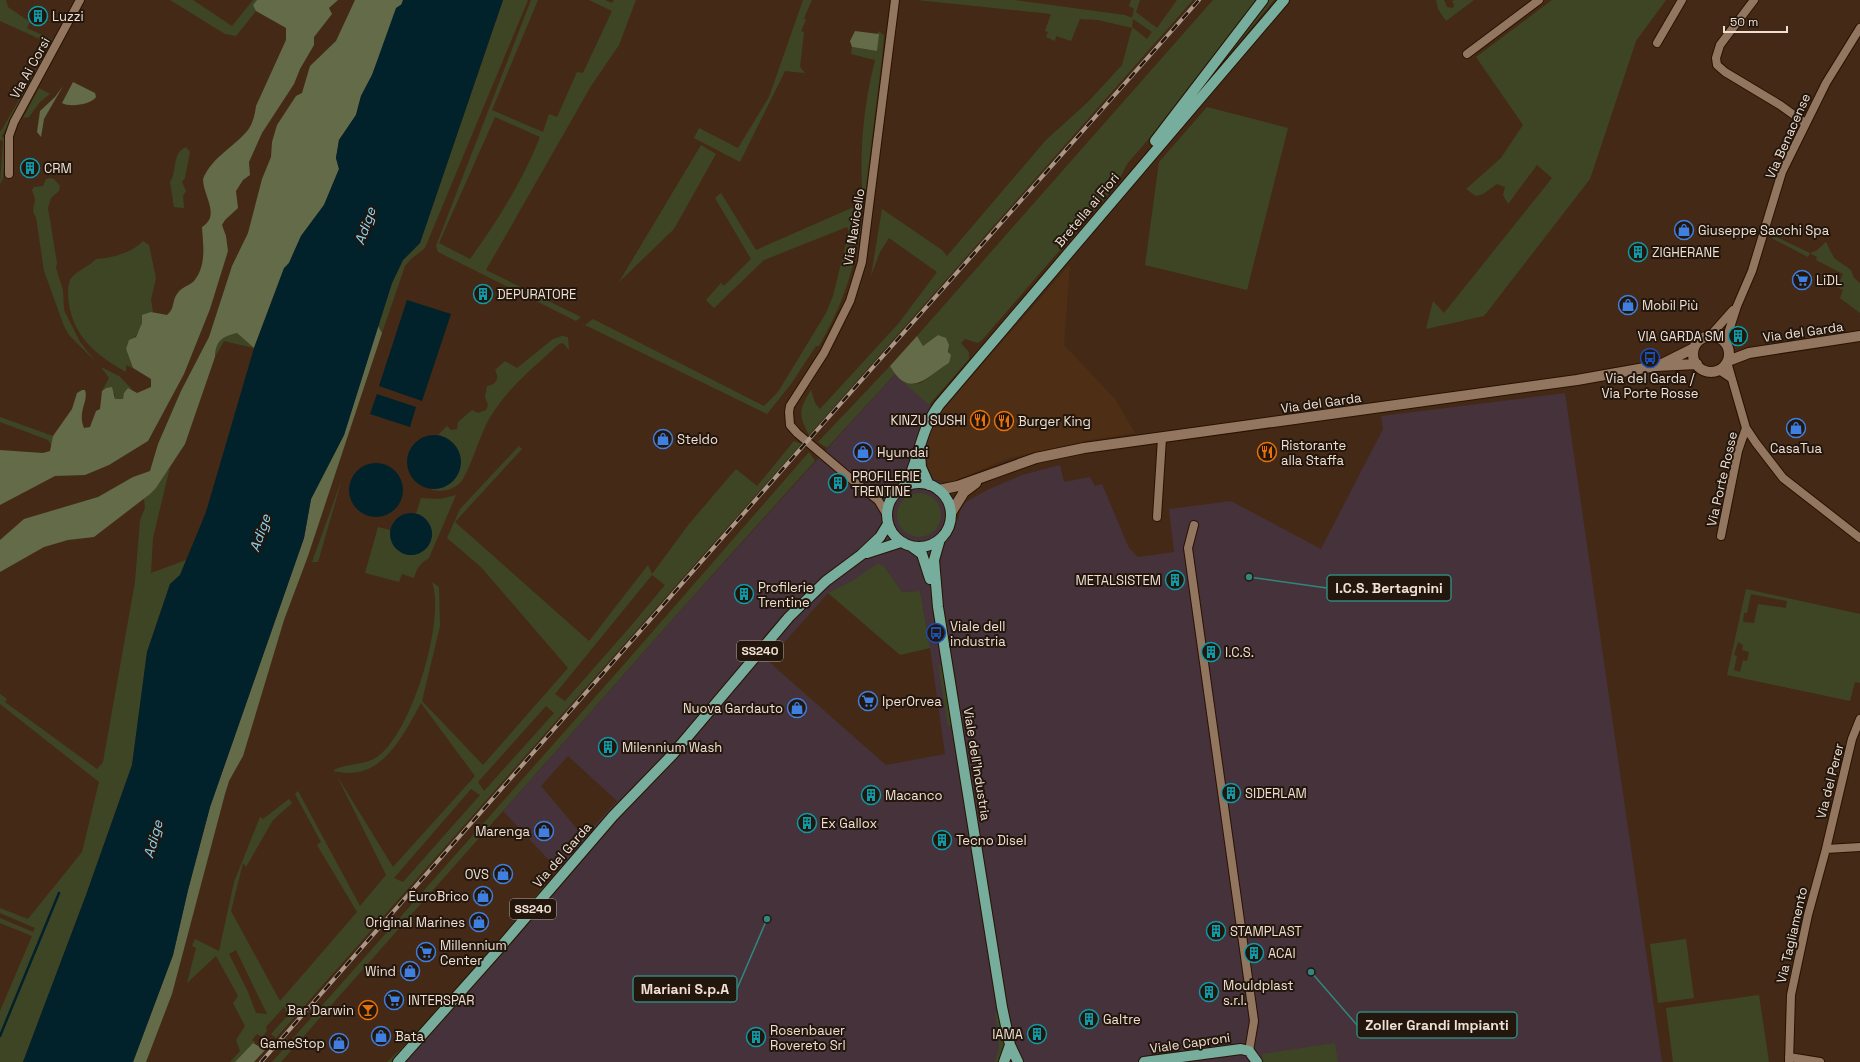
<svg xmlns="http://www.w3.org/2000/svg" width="1860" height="1062" font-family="'Space Grotesk',sans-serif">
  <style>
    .built { fill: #4e2f15 }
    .industrial { fill: #45323b; fill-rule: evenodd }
    .green { fill: #3e4525; fill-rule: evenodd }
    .forest { fill: #636b49 }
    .water { fill: #01212b }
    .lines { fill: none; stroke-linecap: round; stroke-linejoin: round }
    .stream { stroke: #01212b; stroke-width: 2.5 }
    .street-casing { stroke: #291200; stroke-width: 10 }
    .secondary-casing { stroke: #291200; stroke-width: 12 }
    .primary-casing { stroke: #291200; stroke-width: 12 }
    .street { stroke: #93765f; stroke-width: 8 }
    .secondary { stroke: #93765f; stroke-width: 10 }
    .primary { stroke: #76ad9d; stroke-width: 10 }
    .rail-casing { stroke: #ab9787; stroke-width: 4 }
    .rail { stroke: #22160d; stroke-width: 2.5; stroke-dasharray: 8; stroke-linecap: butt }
    .labels { text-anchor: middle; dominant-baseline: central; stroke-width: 4; stroke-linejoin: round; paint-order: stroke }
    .shield { fill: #22160d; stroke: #b2a398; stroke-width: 1 }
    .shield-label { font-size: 12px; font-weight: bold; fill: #f0e0d3 }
    .poi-label { font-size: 13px; fill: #f0e0d3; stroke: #22160d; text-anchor: start }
    .street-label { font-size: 13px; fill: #f0e0d3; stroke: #22160d }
    .water-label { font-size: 14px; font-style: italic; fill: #8ad3ee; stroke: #22160d }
    .leader { fill: none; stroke: #31867d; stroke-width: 1.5 }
    .callout-dot { fill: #31867d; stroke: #22160d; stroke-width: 1.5 }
    .callout { fill: #22160d; stroke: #31867d; stroke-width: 1.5 }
    .callout-label { font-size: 14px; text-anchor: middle; font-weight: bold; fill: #f0e0d3 }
  </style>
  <rect width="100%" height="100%" fill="#442a16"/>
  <path class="built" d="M1070,264L1064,345L1115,399L1135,433L1090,440L1009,458L952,482L935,480L926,464L929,436L940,413Z"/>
  <path class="industrial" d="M895,374L940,413L929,436L926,464L931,474L935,480L942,482L951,496L958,521L960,511L966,502L987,490L1022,475L1060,465L1064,482L1090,477L1095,486L1102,484L1129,548L1138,557L1174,552L1169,509L1231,501L1321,549L1383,429L1381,416L1565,393L1662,1062H393L560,872L503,811L678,613ZM884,566L902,592L920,591L930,648L945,754L886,765L768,661L828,593ZM568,756L617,801L584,837L541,786Z"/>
  <path class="green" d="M0,0H6L8,7L30,22L27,28L53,40L52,44L53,45L2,136L6,142L3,179L0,184L3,141L0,140V131H1L51,44L0,21Z
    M170,0H193L232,26L253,0H257L254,5L256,11L236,36L225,34Z
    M503,0H528L425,248L411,259L405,266L382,333L378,326L392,283L403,260L420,243Z
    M531,0H538L492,110L543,132L549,114L557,117L577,72L583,73L612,11L589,0H605L612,3L614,0H636L619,45L591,86L486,270L581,317L576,321L438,252L436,246ZM495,117L540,137C523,180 497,222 470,259L439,243Z
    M803,0H812L804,18L806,20L801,31L804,32L800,67L805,73L785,71L740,162L694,138L699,128L738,148L769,97Z
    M917,0H1014L1125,15L1132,18L1134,9L1129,6L1131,0H1140L1136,12L1157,28L1177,0H1193L809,435C798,415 799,409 811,390L815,403L820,409L898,324L937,272L889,238L880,252L871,276L882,209L942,250L947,256L1046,140L1088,102L1122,65L1132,28L1098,20L1080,19L1071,41L1056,36L1055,41L1046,37L1048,32L1045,31L1051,14ZM1133,19L1152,32L1147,39L1132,27Z
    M1213,0H1256L1158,128L1127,164L1117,184L982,340L978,343L965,339L961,343L969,352V359L929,405L903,382L914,384L921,383L949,363V345L938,335L923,346L917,336Z
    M1268,0H1274L1222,63Z
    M1436,0H1444L1447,7L1453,8L1454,5L1452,1L1454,0H1474L1446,21L1438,9Z
    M1552,0H1666L1636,41L1590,179L1484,316L1426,329L1433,301L1444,313L1552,178L1537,165L1508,204L1503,195L1505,187L1497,184L1483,194L1476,196L1466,189L1501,158L1523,125L1476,57Z
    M878,31L884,35L882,58L864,203L862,211L858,213L862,219L861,228C852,275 843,304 819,346H816L791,384L767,414L585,325L593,319L764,406L778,392L826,313L833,296L849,231L847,227L764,260L714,308L706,300L721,283L724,286L751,259L715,198L721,193L756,250L863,203C859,154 863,108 875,60L851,54L852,47L877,51Z
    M39,88L50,94L40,102L29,117L23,118Z
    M1207,107L1288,128L1247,290L1145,265L1159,162Z
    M701,145L716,154L674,229L619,282Z
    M186,147L190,152L185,178L182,182L186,191L183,196L184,208L174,207L170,182C178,170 171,154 186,147Z
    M50,178L54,179L60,186L59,191L51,198L48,208L57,263L56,268L63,290L64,310L80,342L95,361L69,335L64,326L44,271L36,217C31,210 34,208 35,200C35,197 33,194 32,190L34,187L43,186L46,179Z
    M1772,235L1810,253L1816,251L1826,242L1834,258L1851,270L1854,278L1860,283V313L1840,298L1843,290L1837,287L1843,274L1816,260L1817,257L1810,253L1808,257L1773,239Z
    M143,241L149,245L156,278L151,300L153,312H151C142,324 136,337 126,349L133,368L126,365V372C98,356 74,338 69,304C68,297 67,287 70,280C75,271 89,267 96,259C112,258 132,253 143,241Z
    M237,333L254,348L224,341L215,357C216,340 222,337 237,333Z
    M562,336L568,337L569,350L563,343L559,344C532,369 508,387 489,419C481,432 468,476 460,483C449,493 436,492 423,487L432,490L441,435H438L447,426L451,430L457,429L458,422L472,410L478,413L486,410L488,405L485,397L487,386C496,385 500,378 495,370L505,361L517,368L553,339Z
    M890,366L895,374L827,448L818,442Z
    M101,367L119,376L133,390L128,388L123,399H115V394L106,388L102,391L109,378Z
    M0,417L53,436L52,446L48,440L0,422Z
    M794,441L801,444L276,1038L271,1034L288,1015L284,1007L266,1027L267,1031L262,1037L257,1034L252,1040L256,1043H253L235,1062H230L240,1051L236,1040L245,1026L233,1003L238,996L216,956L187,983L196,948L192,946L195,939L219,951L234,882L260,817L263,819L289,799L292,803L273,820L246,867L243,863L231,911L280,1001L357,912L317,845L321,842L295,794L298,791L360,906L386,875L334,770C347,763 364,766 377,757C411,735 446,620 432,582L439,587L440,626L422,701L483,765L568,668L481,567L447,538L460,509L519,446L522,449L455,522L589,641L648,565L652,574L689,524L736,469L757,486ZM652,575L665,585L630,627L565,701L555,694ZM421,703L475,776L393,867L334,771C381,783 402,737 421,703ZM546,706L554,713L484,791L478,782ZM471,789L480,795L403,882L394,878ZM236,950L267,1014L256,1013L248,992L229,954Z
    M809,452L815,461L678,613L281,1062H272L620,669Z
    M170,467L153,538L151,573L186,560L180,575L170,584L147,652L132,765L86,895L23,1062H0V1011L32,936L0,923V918L33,932L35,928L0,913V908L28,919L82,852L99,782L0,704V694L7,699L5,702L97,769L103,762L135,582L140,520L145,508L144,498L156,488Z
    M342,479L318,562H312Z
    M897 515a22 22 0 1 1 44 0a22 22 0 1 1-44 0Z
    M456,495L429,558C420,563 417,568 414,578L402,574L399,582L365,573L378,527L390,530V534L432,538V530L419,514H416L421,498L440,499Z
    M878,563L884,566L902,592L920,591L930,648L900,655L828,593L852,581Z
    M1746,589L1860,614V683L1855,682L1850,701L1727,675ZM1751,594L1787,601L1786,608L1758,604L1754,623L1743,622L1744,613H1747ZM1738,642L1743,645L1742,650L1749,652L1747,661L1743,660L1740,672L1734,670L1737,656L1734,655Z
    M938,664L942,667L951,725L948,727Z
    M545,885L547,888L393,1062H387C445,1008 494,945 545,885Z
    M1686,939L1694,998L1658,1003L1650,944Z
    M1759,995L1769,1062H1673L1666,1008Z
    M995,1013H999C1001,1027 1009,1050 999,1062H995L999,1047Z
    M1335,1043L1338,1062H1263L1262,1054Z"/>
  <path class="forest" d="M257,0H338L329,8L332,14L314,37V45L300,69L294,84L262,133L249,162L250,175L243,180L236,191L238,208L225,220L222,225L226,236L228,251L210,309L184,374L148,441L109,465L85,475L55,476L0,505V450L43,453L50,451L53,436L72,409L77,393L82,390H85C89,401 77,411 84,428L90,427L96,411L100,409L102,391L106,388L112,387L115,399H123L124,393L128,388L137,393L151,387V379L133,368L126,349L129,340L136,337L142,323V315L151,312L167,315C175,309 172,300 177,294C181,287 189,286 194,281C207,265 203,245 202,227C221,215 203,196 203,179C212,157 234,147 248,130C253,123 255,114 256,106L286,40V28L256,11L253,5Z
    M355,0H403L372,75L361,96L356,115L339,140L336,158L339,169L324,205L301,236L289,263L284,269L254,348L237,333C222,337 216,340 215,357L185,444L156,488L150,494L94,537L68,540L44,547L0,572V540L24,519L98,497L133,477L150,471L158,444L181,391L209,337L232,266L248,233L262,179L271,157L272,142L277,125L296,96L302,93L310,66L336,41Z
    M855,31L879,34L877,51L852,47L850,41Z
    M73,82L95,93L96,97C92,104 70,108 62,103Z
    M63,86L44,119L41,137L37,132L40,111L55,97Z
    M378,326L382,333L308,556L284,620L243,756L229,781L225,794L172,994L146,1062H133L173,955L188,890L210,807L304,538L311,499L344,435Z
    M938,335L946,338L949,345L948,352L951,355L949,363C927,377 909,400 890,366L917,336L923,346Z
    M253,1043L265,1050L254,1062H235Z"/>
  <path class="water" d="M403,0H503L420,243L403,260L392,283L344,435L311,499L304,538L210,807L188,890L173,955L133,1062H23L86,895L132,765L147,652L170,584L180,575L206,512L254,348L284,268L289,263L301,236L324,205L339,169L336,158L339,140L356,115L361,96L372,75L396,8L402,4Z
    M407,300L451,314L422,401L379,386Z
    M377,394L416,407L410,427L370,414Z
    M407 462a27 27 0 1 1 54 0a27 27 0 1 1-54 0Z
    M349 490a27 27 0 1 1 54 0a27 27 0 1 1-54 0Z
    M390 534a21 21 0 1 1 42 0a21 21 0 1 1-42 0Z"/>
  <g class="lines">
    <path class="stream" d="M0,1036L59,893"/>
    <defs>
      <path id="street" d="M1754,0L1720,45L1716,58L1717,65L1725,72L1780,105L1805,123
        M1657,43L1682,0
        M1467,54L1539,0
        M9,174V136L14,122L80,0
        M1710,336L1733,310
        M1725,343L1737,306L1752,271L1782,172L1826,83L1860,28
        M1727,362L1746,428L1756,443L1783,478L1860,538
        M1719,370L1731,378
        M869,490L883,493L899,491
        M887,515L878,500L856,483L797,433L790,425L789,412L790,406L824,353L850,301L862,262L895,0
        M1157,517L1162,438
        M1194,525L1188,548L1254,1021L1249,1051
        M1721,536L1738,451L1746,428
        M1826,849L1852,739L1860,719
        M1789,1057L1820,1062
        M1789,1062L1791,995L1808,915L1826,849L1860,847"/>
      <path id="secondary" d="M1693 354a18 18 0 1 1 36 0a18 18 0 1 1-36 0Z
        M1728,361L1749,353L1860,336
        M1662,364L1694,348
        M939,490L958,486L1036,458L1084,448L1577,380L1656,366L1697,364
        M951,513L964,492L976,483"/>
      <path id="primary" d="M1155,141L1263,0
        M920,453L921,467L929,485
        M887 515a32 32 0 1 1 64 0a32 32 0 1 1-64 0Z
        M905,486C920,459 919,432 939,405L1284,0
        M940,539L934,560L938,607L1002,1007L1010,1045L1018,1062
        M911,546L922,554L930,579
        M867,553L901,542
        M398,1062L497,951L613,816L673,754L789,617L826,581L861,555L880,537L888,524
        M1004,1062L1010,1045
        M1144,1062L1241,1049L1249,1051L1257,1062"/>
    </defs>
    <use href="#street" class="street-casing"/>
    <use href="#secondary" class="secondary-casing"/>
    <use href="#primary" class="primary-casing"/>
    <use href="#street" class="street"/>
    <use href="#secondary" class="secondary"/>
    <use href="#primary" class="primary"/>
    <defs>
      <path id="rail" d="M261,1062L803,446L1199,0"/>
    </defs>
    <use href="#rail" class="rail-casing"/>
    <use href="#rail" class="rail"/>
  </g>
  <defs>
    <symbol id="building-ring" viewBox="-11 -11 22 22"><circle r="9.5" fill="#22160d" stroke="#0f9aa8" stroke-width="1.5"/><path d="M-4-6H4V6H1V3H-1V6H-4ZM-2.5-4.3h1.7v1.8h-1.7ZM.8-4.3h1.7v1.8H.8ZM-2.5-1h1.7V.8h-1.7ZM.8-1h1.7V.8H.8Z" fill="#0f9aa8"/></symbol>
    <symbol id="shop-ring" viewBox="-11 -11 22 22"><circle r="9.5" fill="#22160d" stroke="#3f7fe0" stroke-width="1.5"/><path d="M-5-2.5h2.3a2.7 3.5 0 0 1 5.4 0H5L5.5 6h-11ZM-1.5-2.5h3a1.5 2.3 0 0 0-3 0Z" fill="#3f7fe0"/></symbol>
    <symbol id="supermarket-ring" viewBox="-11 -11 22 22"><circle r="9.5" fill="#22160d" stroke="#3f7fe0" stroke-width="1.5"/><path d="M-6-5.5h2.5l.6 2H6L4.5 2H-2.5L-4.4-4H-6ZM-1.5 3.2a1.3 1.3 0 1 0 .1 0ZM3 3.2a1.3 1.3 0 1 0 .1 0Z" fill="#3f7fe0"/></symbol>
    <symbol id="bus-ring" viewBox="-11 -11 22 22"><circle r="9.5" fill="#22160d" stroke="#1a4fb4" stroke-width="1.5"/><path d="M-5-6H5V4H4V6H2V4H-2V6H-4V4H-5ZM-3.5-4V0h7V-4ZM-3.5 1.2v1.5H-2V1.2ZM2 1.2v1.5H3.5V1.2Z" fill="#1a4fb4"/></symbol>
    <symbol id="restaurant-ring" viewBox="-11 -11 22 22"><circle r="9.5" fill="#22160d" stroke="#e8710a" stroke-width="1.5"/><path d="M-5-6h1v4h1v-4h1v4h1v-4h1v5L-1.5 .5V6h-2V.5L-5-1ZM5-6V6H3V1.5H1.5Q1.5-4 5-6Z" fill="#e8710a"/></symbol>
    <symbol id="bar-ring" viewBox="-11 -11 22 22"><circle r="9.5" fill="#22160d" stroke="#e8710a" stroke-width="1.5"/><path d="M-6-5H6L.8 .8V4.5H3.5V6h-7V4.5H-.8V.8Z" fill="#e8710a"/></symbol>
  </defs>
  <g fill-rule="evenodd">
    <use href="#building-ring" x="27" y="5" width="22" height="22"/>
    <use href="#building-ring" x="19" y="157" width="22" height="22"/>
    <use href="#shop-ring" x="1673" y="219" width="22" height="22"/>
    <use href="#building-ring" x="1627" y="241" width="22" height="22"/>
    <use href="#supermarket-ring" x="1791" y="269" width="22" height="22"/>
    <use href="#building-ring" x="472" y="283" width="22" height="22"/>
    <use href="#shop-ring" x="1617" y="294" width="22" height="22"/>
    <use href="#building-ring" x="1727" y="325" width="22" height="22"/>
    <use href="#bus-ring" x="1639" y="347" width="22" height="22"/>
    <use href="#restaurant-ring" x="969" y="409" width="22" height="22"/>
    <use href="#restaurant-ring" x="993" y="410" width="22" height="22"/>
    <use href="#shop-ring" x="1785" y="417" width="22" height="22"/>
    <use href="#shop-ring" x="652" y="428" width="22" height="22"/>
    <use href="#shop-ring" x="852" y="441" width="22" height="22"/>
    <use href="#restaurant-ring" x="1256" y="441" width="22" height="22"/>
    <use href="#building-ring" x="827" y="472" width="22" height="22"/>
    <use href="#building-ring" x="1164" y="569" width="22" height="22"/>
    <use href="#building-ring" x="733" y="583" width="22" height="22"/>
    <use href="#bus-ring" x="925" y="622" width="22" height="22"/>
    <use href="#building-ring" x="1200" y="641" width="22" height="22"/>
    <use href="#supermarket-ring" x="857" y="690" width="22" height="22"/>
    <use href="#shop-ring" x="786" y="697" width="22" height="22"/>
    <use href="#building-ring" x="597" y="736" width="22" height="22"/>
    <use href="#building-ring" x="1220" y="782" width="22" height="22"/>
    <use href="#building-ring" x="860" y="784" width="22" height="22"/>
    <use href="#building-ring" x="796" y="812" width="22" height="22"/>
    <use href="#shop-ring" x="533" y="820" width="22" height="22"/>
    <use href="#building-ring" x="931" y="829" width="22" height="22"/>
    <use href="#shop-ring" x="492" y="863" width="22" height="22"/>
    <use href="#shop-ring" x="472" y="885" width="22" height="22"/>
    <use href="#shop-ring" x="468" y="911" width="22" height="22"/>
    <use href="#building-ring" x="1205" y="920" width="22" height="22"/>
    <use href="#supermarket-ring" x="415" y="941" width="22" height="22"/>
    <use href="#building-ring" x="1243" y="942" width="22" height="22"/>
    <use href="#shop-ring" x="399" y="960" width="22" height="22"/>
    <use href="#building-ring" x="1198" y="981" width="22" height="22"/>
    <use href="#supermarket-ring" x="383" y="989" width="22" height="22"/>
    <use href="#bar-ring" x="357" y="999" width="22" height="22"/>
    <use href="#building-ring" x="1078" y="1008" width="22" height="22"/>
    <use href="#building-ring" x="1026" y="1023" width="22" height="22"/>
    <use href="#shop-ring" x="370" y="1025" width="22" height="22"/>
    <use href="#building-ring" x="745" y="1026" width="22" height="22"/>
    <use href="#shop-ring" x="328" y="1032" width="22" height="22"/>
  </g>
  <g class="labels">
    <g class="shield">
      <rect x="737" y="641" width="46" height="20" rx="3"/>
      <rect x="510" y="899" width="46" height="20" rx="3"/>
    </g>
    <g class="shield-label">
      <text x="760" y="651">SS240</text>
      <text x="533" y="909">SS240</text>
    </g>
    <g class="poi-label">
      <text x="52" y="16">Luzzi</text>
      <text x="44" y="168">CRM</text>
      <text x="1698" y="230">Giuseppe Sacchi Spa</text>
      <text x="1652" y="252">ZIGHERANE</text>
      <text x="1816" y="280">LiDL</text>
      <text x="497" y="294">DEPURATORE</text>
      <text x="1642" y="305">Mobil Più</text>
      <text x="1724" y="336" text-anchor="end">VIA GARDA SM</text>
      <text x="1650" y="378" text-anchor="middle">Via del Garda /<tspan x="1650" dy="15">Via Porte Rosse</tspan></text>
      <text x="966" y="420" text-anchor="end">KINZU SUSHI</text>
      <text x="1018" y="421">Burger King</text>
      <text x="677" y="439">Steldo</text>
      <text x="1281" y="445">Ristorante<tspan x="1281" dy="15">alla Staffa</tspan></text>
      <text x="1796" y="448" text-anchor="middle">CasaTua</text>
      <text x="877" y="452">Hyundai</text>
      <text x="852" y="476">PROFILERIE<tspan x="852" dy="15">TRENTINE</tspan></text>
      <text x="1161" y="580" text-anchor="end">METALSISTEM</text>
      <text x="758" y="587">Profilerie<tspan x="758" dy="15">Trentine</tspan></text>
      <text x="950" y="626">Viale dell<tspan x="950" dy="15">industria</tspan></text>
      <text x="1225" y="652">I.C.S.</text>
      <text x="882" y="701">IperOrvea</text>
      <text x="783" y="708" text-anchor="end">Nuova Gardauto</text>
      <text x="622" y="747">Milennium Wash</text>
      <text x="1245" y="793">SIDERLAM</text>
      <text x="885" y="795">Macanco</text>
      <text x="821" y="823">Ex Gallox</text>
      <text x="530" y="831" text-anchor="end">Marenga</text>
      <text x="956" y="840">Tecno Disel</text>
      <text x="489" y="874" text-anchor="end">OVS</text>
      <text x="469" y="896" text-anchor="end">EuroBrico</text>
      <text x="465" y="922" text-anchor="end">Original Marines</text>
      <text x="1230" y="931">STAMPLAST</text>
      <text x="440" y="945">Millennium<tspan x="440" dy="15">Center</tspan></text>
      <text x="1268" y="953">ACAI</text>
      <text x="396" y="971" text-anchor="end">Wind</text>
      <text x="1223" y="985">Mouldplast<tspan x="1223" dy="15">s.r.l.</tspan></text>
      <text x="408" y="1000">INTERSPAR</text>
      <text x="354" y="1010" text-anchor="end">Bar Darwin</text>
      <text x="1103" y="1019">Galtre</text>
      <text x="770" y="1030">Rosenbauer<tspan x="770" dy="15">Rovereto Srl</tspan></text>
      <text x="1023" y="1034" text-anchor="end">IAMA</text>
      <text x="395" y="1036">Bata</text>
      <text x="325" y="1043" text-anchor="end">GameStop</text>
    </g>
    <g class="street-label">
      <text transform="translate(30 68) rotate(-61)">Via Ai Corsi</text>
      <text transform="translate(1788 136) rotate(-66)">Via Benacense</text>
      <text transform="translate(1087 210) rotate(-50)">Bretella ai Fiori</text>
      <text transform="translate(854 227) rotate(-81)">Via Navicello</text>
      <text transform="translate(1803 332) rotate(-8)">Via del Garda</text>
      <text transform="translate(1321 403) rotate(-8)">Via del Garda</text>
      <text transform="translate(1722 479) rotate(-77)">Via Porte Rosse</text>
      <text transform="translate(977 764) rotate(81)">Viale dell'Industria</text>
      <text transform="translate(1830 781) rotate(-76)">Via del Perer</text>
      <text transform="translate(562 855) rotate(-49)">Via del Garda</text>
      <text transform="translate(1792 935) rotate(-77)">Via Tagliamento</text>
      <text transform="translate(1190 1043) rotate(-8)">Viale Caproni</text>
    </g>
    <g class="water-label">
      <text transform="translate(365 226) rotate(-71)">Adige</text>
      <text transform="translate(260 533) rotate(-71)">Adige</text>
      <text transform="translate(153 839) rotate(-75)">Adige</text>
    </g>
  </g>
  <path class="leader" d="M1249 577L1327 588M767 919L737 989M1311 972L1357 1025"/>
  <g class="callout-dot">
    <circle cx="1249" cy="577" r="4"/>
    <circle cx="767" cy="919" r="4"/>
    <circle cx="1311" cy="972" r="4"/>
  </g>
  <g class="callout">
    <rect x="1327" y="575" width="124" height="26" rx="4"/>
    <rect x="633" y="976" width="104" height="26" rx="4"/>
    <rect x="1357" y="1012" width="160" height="26" rx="4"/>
  </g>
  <g class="callout-label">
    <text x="1389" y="593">I.C.S. Bertagnini</text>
    <text x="685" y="994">Mariani S.p.A</text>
    <text x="1437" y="1030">Zoller Grandi Impianti</text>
  </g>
  <path d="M1724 26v6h63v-6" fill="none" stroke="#f0e0d3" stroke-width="2"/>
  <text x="1730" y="26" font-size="12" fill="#f0e0d3" stroke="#22160d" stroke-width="3" paint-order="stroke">50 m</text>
</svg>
